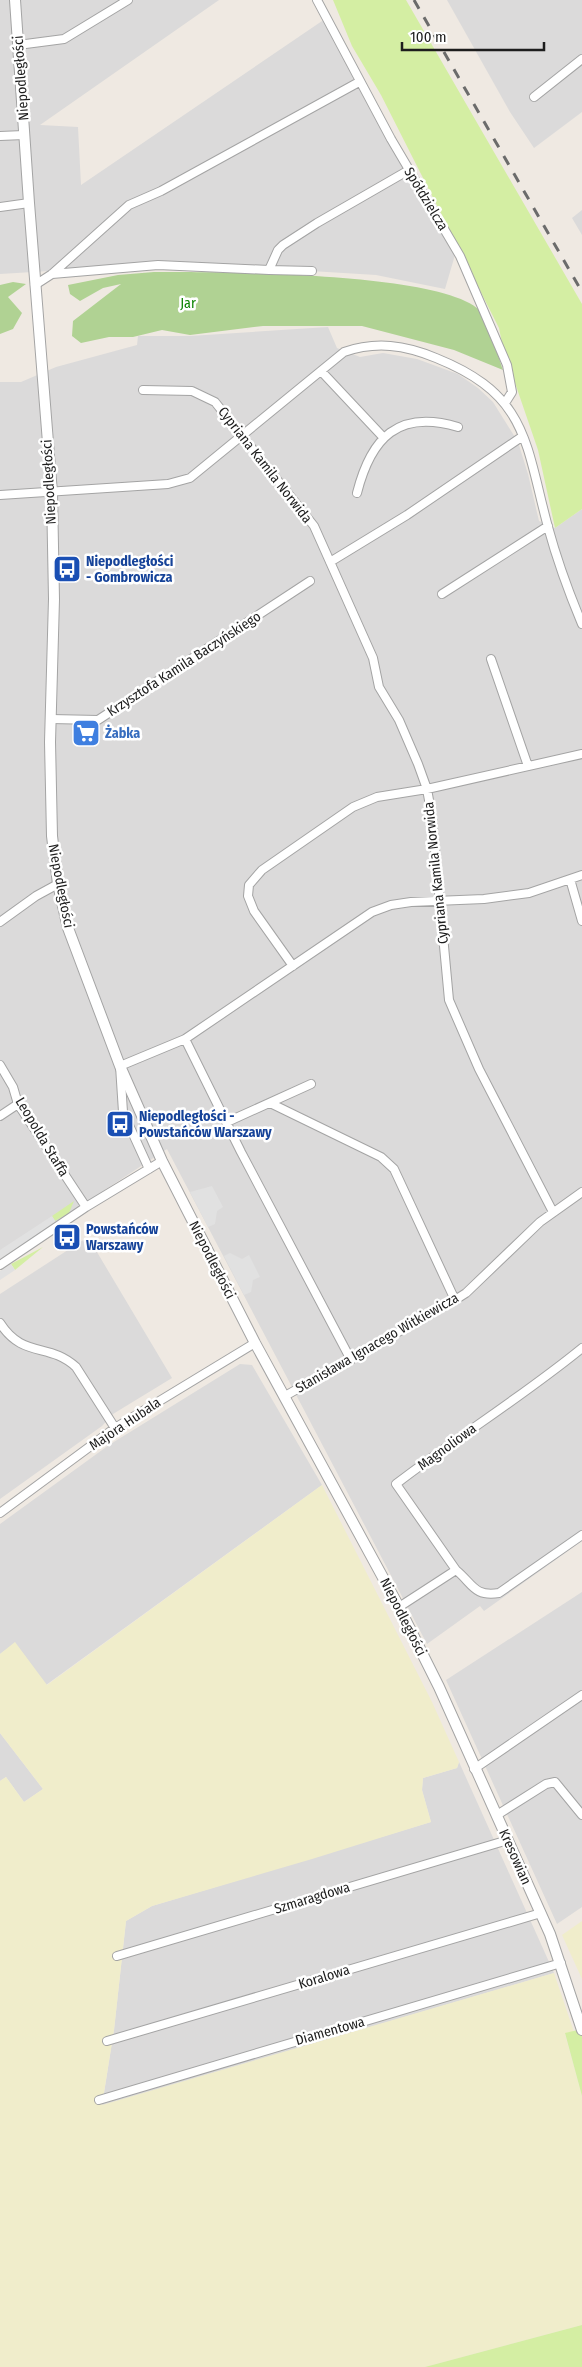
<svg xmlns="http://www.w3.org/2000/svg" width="582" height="2367" font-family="'Fira Sans Condensed',sans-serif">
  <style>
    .residential { fill: #dbdada }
    .farmland { fill: #f0edcb }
    .grass { fill: #d4eea3 }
    .forest { fill: #b0d293 }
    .parking { fill: #e1e1e1 }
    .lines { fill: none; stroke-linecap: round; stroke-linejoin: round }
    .minor-casing { stroke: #a4a4a4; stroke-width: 10 }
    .tertiary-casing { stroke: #a4a4a4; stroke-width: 12 }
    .minor { stroke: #fff; stroke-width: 8 }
    .tertiary { stroke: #fff; stroke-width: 10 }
    .rail { stroke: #6b6b6b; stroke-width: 3; stroke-dasharray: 10 10; stroke-linecap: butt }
    .labels { text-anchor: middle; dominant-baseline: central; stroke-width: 5; stroke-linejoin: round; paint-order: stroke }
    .street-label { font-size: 14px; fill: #1d1d1d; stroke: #fff }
    .park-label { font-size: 14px; fill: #0c8402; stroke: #fff }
    .transit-label { font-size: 14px; font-weight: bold; fill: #164399; stroke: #fff; text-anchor: start }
    .shop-label { font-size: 14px; font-weight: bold; fill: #366cbe; stroke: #fff; text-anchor: start }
  </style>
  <rect width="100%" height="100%" fill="#efe9e2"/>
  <path class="residential" d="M0,0H219L40,125L78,127L81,185L325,19L385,134L455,255L445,289L376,275L180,263L0,274Z
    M447,0H582V112L534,148L510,112Z
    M582,210V235L572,218Z
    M328,327L337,348L360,357L383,353L417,359L458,374L478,388L493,402L518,442L528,474L539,521L555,528L582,509V1541L484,1611L480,1606L427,1644L167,1149L0,1259V382H21L56,367L137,345L138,336H190Z
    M88,1237L172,1378L113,1414L102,1426L0,1499V1294Z
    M240,1364L252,1365L322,1485L46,1685L15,1643L0,1654V1524L109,1445Z
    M582,1592V1907L557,1924L446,1680Z
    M0,1733L43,1789L24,1802L6,1777L0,1781Z
    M459,1762L554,1973L102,2106L114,2030L126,1921L152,1906L431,1822L422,1790L423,1778L457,1768Z"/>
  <path class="farmland" d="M322,1485L432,1702L459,1762L457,1768L423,1778L422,1790L431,1822L312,1859L152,1906L126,1921L114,2030L102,2105L554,1973L574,2032L565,2034L582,2096V2325L425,2367H0V1781L6,1777L24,1802L43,1789L0,1733V1654L15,1642L47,1685Z
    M582,1921V1979L562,1935Z"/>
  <path class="grass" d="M333,0H406L582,304V509L555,528L538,450L503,348L499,328L381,95L352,46Z
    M74,1201L69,1213L55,1221L52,1216Z
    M43,1247L15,1270L11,1264Z
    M582,2029V2096L565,2033Z
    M582,2325V2367H425Z"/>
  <path class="forest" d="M154,272C210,272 451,271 482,313C490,323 498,356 503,370L454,350L362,326H263L190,335L162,330L133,337H109L81,343L72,336L73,321L121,284L103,288L80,301L70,294L68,285L118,275Z
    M13,282L26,284L8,297L22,313L13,329L0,334V285Z"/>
  <path class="parking" d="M212,1186L223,1207L217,1211L215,1224L208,1227L190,1192Z
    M52,1216L56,1222L0,1259V1250Z
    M230,1253L242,1259L249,1255L260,1277L253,1280L251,1292L244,1295L224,1256Z
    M11,1264L15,1270L0,1280V1271Z"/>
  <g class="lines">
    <defs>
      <path id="minor" d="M317,0L391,139L460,256L507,365L512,392L505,403
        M18,45L64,39L128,0
        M534,97L582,59
        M0,136L24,135
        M0,207L29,203
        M269,270L312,271
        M52,274L158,265L269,270L278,250L283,245L317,223L409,170
        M35,285L52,274L129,205L161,191L359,82
        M321,371L383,437
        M143,390L192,391L215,402L314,526L373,658L379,687L399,720L418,764L427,789L432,817L449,1000L479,1069L553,1212
        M357,493C371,438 398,409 458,427
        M0,495L168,484L190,478L344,352C376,341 405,345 436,358C528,395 525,442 548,527C557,560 569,593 582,624
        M330,562L407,515L523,436
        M442,594L548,526
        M491,659L528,766
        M51,719L98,720L310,581
        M570,879L582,921
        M0,922L36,896L58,884
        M293,966L254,911L248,896L249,885L262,870L353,807L377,797L427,789L582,754
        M185,1039L241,1152L351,1360
        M0,1065L13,1087L18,1104L86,1207
        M270,1103L381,1157L394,1169L455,1300
        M0,1116L18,1104
        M227,1122L311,1084
        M149,1169L123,1112L120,1066L185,1039L372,912L391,905L411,902L484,899L529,893L582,875
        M0,1265L86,1207L162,1161
        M0,1323C23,1359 49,1342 76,1367L115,1428
        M582,1348C522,1397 457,1437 396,1484L456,1570C473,1584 474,1597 499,1593L582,1535
        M285,1396L455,1300L466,1293L540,1222L582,1192
        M0,1513L115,1428L255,1343
        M399,1607L456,1570
        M474,1769L582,1695
        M497,1815L546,1784L555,1782L582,1815
        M117,1956L508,1840
        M107,2041L541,1913
        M99,2100L561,1963"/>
      <path id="tertiary" d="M15,0L29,203L52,493L54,599L50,742L52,836L58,884L68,928L120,1066L162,1161L255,1343L399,1607L439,1687L550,1934L582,2030"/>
    </defs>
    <use href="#minor" class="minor-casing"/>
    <use href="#tertiary" class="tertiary-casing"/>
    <use href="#minor" class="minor"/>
    <use href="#tertiary" class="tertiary"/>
    <path class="rail" d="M414,0L582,292"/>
  </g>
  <defs>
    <symbol id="bus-square" viewBox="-11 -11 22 22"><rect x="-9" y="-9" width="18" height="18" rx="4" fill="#1a4fb4" stroke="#fff"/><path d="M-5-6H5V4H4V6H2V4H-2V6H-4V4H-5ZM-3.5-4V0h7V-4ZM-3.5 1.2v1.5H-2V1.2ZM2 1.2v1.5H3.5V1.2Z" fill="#fff"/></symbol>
    <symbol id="supermarket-square" viewBox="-11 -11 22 22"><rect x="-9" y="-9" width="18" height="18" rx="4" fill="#3f7fe0" stroke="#fff"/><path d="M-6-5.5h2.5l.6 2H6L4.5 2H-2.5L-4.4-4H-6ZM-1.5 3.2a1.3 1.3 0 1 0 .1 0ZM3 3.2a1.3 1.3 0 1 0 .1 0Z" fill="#fff"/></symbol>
  </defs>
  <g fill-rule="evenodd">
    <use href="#bus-square" x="51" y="553" width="32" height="32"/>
    <use href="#supermarket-square" x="70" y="717" width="32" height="32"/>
    <use href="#bus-square" x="104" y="1108" width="32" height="32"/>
    <use href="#bus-square" x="51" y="1221" width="32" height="32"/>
  </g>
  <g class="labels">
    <g class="street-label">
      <text transform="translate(21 78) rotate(-94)">Niepodległości</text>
      <text transform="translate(426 199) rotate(59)">Spółdzielcza</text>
      <text transform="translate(265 465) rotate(52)">Cypriana Kamila Norwida</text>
      <text transform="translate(49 482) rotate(-93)">Niepodległości</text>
      <text transform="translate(184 664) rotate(-33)">Krzysztofa Kamila Baczyńskiego</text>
      <text transform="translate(436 873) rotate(-96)">Cypriana Kamila Norwida</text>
      <text transform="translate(61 886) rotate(79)">Niepodległości</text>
      <text transform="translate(42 1137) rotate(59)">Leopolda Staffa</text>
      <text transform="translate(212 1260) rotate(63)">Niepodległości</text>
      <text transform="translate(377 1343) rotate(-30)">Stanisława Ignacego Witkiewicza</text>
      <text transform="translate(125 1424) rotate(-34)">Majora Hubala</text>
      <text transform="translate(447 1447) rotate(-36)">Magnoliowa</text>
      <text transform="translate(403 1617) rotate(63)">Niepodległości</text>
      <text transform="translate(515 1857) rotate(66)">Kresowian</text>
      <text transform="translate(312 1898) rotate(-17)">Szmaragdowa</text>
      <text transform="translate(324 1977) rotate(-17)">Koralowa</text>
      <text transform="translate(330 2031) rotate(-16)">Diamentowa</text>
    </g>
    <g class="park-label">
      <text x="188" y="303">Jar</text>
    </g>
    <g class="transit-label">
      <text x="86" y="561">Niepodległości<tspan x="86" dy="16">- Gombrowicza</tspan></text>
      <text x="139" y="1116">Niepodległości -<tspan x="139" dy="16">Powstańców Warszawy</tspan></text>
      <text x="86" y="1229">Powstańców<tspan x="86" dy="16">Warszawy</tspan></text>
    </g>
    <g class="shop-label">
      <text x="105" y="733">Żabka</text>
    </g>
  </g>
  <path d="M402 42v8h142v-8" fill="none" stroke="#1d1d1d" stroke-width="2.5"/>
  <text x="410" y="42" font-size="15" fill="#1d1d1d" stroke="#ffffff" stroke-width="4" paint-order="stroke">100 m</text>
</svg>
